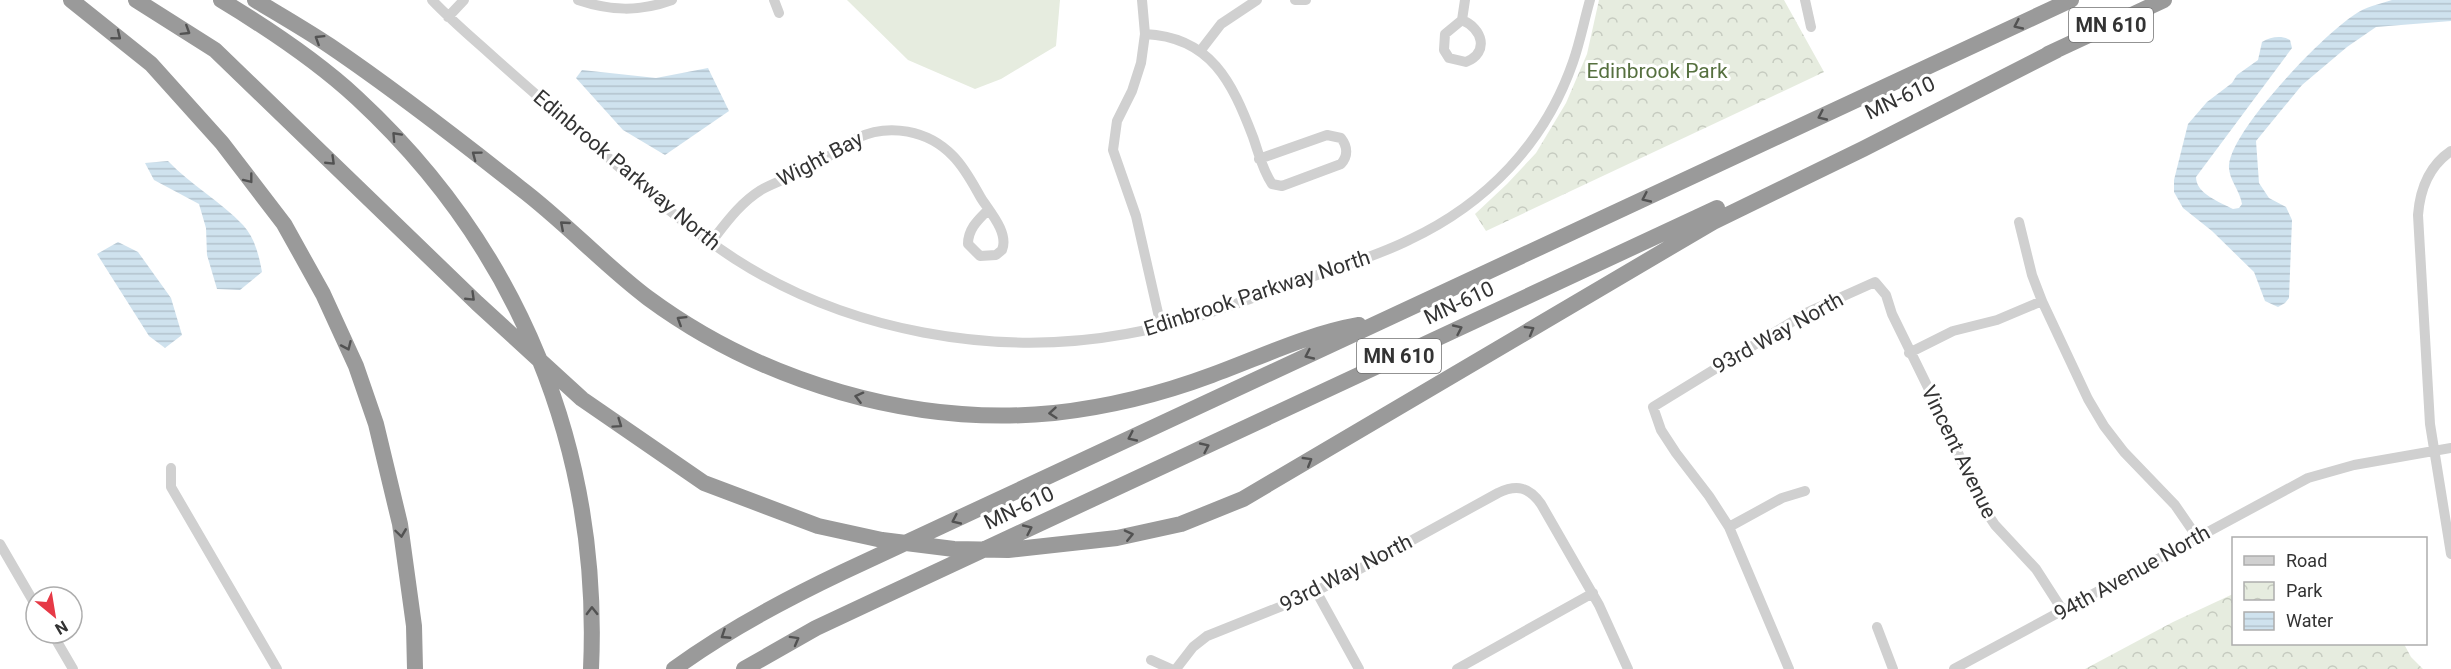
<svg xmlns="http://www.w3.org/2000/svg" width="2451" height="669" font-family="Roboto,sans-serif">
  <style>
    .grass { fill: #e6ecdf }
    .park { fill: url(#park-crowns) }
    .water { fill: url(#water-rules) }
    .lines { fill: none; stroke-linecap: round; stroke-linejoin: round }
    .minor { stroke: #d0d0d0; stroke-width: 10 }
    .highway { stroke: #9a9a9a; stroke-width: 16 }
    .oneway { stroke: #525252 }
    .labels { text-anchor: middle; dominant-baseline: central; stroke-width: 6; stroke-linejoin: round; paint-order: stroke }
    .shield { fill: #fff; stroke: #707070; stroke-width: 1.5 }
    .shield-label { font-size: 20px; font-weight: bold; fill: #333 }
    .park-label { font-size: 21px; fill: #56703f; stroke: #fff }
    .street-label { font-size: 21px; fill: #333; stroke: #fff }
  </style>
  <defs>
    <pattern id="park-crowns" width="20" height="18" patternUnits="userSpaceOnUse" patternTransform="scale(1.5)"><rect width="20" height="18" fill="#e6ecdf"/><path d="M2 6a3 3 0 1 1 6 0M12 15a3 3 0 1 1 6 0" fill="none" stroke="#c6cbc0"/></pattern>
    <pattern id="water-rules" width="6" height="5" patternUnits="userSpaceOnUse" patternTransform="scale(1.5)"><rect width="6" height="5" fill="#cfe2ee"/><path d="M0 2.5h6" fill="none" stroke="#b2c2cd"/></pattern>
  </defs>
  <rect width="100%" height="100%" fill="#fff"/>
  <path class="grass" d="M847,0H1060L1056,46L1001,79L975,89L908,60Z"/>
  <path class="park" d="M1599,0H1784L1824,72L1486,231L1475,214L1507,184L1536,153L1566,103L1587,54Z
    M2233,594L2234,644H2404L2411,657L2423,669H2085L2173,622Z"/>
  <path class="water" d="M2392,0H2451V21L2376,27L2347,47L2302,85L2256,141L2259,183L2269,198L2286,207L2292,220L2289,298L2285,303L2278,307L2265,301L2254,272L2212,231L2183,208L2174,192V180L2188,124L2207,102L2232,83L2237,75L2258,60L2262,42C2271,37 2281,35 2290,40L2292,48L2196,177C2196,194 2220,202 2233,209L2239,208L2242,204C2240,190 2228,179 2229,165C2232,129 2323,35 2354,15C2365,7 2379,4 2392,0Z
    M708,68L729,111L665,155L623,130L576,78L582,70L656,78Z
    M168,161C191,185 220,201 243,225C255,238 259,256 262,272L240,290L217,289L207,255L206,228L199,204L154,180L145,163Z
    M118,242L138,252L171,298L182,335L165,348L149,336L97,254Z"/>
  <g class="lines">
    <path class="minor" d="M432,0C450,19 470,36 489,53C521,82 554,110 586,138C634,180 681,224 735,259C847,331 995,358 1126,334C1189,323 1249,299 1309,278C1342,266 1377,256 1409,240C1486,204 1545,143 1573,62C1580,42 1584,21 1590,0
      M578,0C611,11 639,12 672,0
      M774,0L779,13
      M1142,0L1145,34L1141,63L1132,91L1117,121L1113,150L1136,216L1161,326
      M1295,0H1306
      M1805,0L1811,27
      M448,17L464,0
      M1462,20C1482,28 1490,52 1466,62L1449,58L1444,50L1445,34Z
      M1462,20L1465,0
      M1145,34C1211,37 1232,82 1253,137C1259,154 1262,169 1272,184L1282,186L1341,164C1348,156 1348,147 1341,138L1327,135L1259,159
      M1201,50L1221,24L1257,0
      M2451,151C2429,166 2420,189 2418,215L2430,424L2451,554
      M2019,222L2032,275L2042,301L2088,399L2104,426L2124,452L2175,505L2197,537
      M711,242C726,223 740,203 761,190C777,181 795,176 811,168C827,159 841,146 857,138C889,123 928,130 953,156C965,168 973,184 981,198C990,212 1009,233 1002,250L996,255L980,256L968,244C968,229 978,220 988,210
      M1909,353L1953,331L1997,320L2042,301
      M171,468V487L277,669
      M1729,527L1782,498L1805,491
      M0,544L36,606
      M1316,591L1359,669
      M1877,627L1893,669
      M52,633L73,669
      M1151,660L1171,669
      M1176,669L1193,647L1207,636L1302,598L1356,571L1498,493C1517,484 1529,487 1541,504L1599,605L1628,669
      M1457,669L1593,593
      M1789,669L1729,527L1709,496L1676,453L1661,430L1653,407L1808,312L1875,282L1886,295L1892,314L1942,416L1979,501L1995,525L2036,569L2063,611
      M1954,669L2308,478L2354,465L2451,448"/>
    <path class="highway" d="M71,0L151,64L222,143L284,224L323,294L356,366L376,424L400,524L414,626L415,669
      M136,0L215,50L477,303L582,399L704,483L818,526L882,540L954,549L1008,550L1117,538L1181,524L1243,499L1713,222L1863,149L2057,50
      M221,0C269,29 316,60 357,98C519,248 601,449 591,669
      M255,0C280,15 306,30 330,46C395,90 458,139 520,188C565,222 603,264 648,298C762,382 913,427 1054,413C1109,407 1161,394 1212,375C1261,357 1308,334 1359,325
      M2048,54L2164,0
      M674,669C727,630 784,600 843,572L2071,0
      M744,669L816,628L880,598L1717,208"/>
  </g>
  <defs><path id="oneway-chevron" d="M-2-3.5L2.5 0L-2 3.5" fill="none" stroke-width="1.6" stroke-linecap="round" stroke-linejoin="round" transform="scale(1.5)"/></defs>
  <g class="oneway">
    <use href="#oneway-chevron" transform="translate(2018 25) rotate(155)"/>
    <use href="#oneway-chevron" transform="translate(186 31) rotate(32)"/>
    <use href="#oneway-chevron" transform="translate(117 36) rotate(39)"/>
    <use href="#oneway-chevron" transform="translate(319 39) rotate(-148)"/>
    <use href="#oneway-chevron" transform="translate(1822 116) rotate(155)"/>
    <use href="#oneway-chevron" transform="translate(396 136) rotate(-133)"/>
    <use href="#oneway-chevron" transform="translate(476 155) rotate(-143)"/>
    <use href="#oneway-chevron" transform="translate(331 161) rotate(44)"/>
    <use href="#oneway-chevron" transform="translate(249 179) rotate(52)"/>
    <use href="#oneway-chevron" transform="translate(1646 198) rotate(155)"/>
    <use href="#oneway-chevron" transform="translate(564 225) rotate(-139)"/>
    <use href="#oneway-chevron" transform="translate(471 297) rotate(44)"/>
    <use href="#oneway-chevron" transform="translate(681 320) rotate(-148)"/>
    <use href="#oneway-chevron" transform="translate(1458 329) rotate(-25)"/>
    <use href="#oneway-chevron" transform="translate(1530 330) rotate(-30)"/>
    <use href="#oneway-chevron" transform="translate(347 346) rotate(66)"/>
    <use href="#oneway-chevron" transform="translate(1309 355) rotate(155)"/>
    <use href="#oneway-chevron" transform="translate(859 397) rotate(-166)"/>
    <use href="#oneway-chevron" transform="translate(1053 413) rotate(175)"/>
    <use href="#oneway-chevron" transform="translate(618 424) rotate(35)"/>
    <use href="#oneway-chevron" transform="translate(1132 437) rotate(155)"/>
    <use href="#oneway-chevron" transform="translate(1205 447) rotate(-25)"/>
    <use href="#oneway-chevron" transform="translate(1308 461) rotate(-31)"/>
    <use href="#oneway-chevron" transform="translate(956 520) rotate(155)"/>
    <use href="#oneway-chevron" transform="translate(1028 529) rotate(-25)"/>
    <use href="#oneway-chevron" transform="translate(401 533) rotate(82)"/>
    <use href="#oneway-chevron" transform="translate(1129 535) rotate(-13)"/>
    <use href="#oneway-chevron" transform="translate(592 611) rotate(-91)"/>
    <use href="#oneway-chevron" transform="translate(725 635) rotate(147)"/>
    <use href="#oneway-chevron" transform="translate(795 640) rotate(-29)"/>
  </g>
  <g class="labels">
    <g class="shield">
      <rect x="2069" y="8" width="84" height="34" rx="4.5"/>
      <rect x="1357" y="339" width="84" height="34" rx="4.5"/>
    </g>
    <g class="shield-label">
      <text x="2111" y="25">MN 610</text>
      <text x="1399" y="356">MN 610</text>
    </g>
    <g class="park-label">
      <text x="1657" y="71">Edinbrook Park</text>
    </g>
    <g class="street-label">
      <text transform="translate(1900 98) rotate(-25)">MN-610</text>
      <text transform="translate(820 159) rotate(-28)">Wight Bay</text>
      <text transform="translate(627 170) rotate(40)">Edinbrook Parkway North</text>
      <text transform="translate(1257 293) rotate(-18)">Edinbrook Parkway North</text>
      <text transform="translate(1459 303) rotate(-25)">MN-610</text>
      <text transform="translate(1778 333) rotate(-29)">93rd Way North</text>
      <text transform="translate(1959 452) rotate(64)">Vincent Avenue</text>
      <text transform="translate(1019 508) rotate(-25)">MN-610</text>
      <text transform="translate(1346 573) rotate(-27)">93rd Way North</text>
      <text transform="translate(2132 573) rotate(-29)">94th Avenue North</text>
    </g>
  </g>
  <rect x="2232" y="537" width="195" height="108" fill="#ffffff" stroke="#adadad" stroke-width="1.5"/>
  <rect x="2244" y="556" width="30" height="9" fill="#d0d0d0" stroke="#adadad" stroke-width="1.5"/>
  <text x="2286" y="567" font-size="18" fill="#333333">Road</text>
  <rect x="2244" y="582" width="30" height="18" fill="url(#park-crowns)" stroke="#adadad" stroke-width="1.5"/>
  <text x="2286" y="597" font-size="18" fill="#333333">Park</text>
  <rect x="2244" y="612" width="30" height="18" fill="url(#water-rules)" stroke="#adadad" stroke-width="1.5"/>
  <text x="2286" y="627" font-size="18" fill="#333333">Water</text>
  <g transform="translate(54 615) rotate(150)"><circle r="28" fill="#ffffff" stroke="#adadad" stroke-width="1.5"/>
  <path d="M0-4.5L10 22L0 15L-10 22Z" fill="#e63946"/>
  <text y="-9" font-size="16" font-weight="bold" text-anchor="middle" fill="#333333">N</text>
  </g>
</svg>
